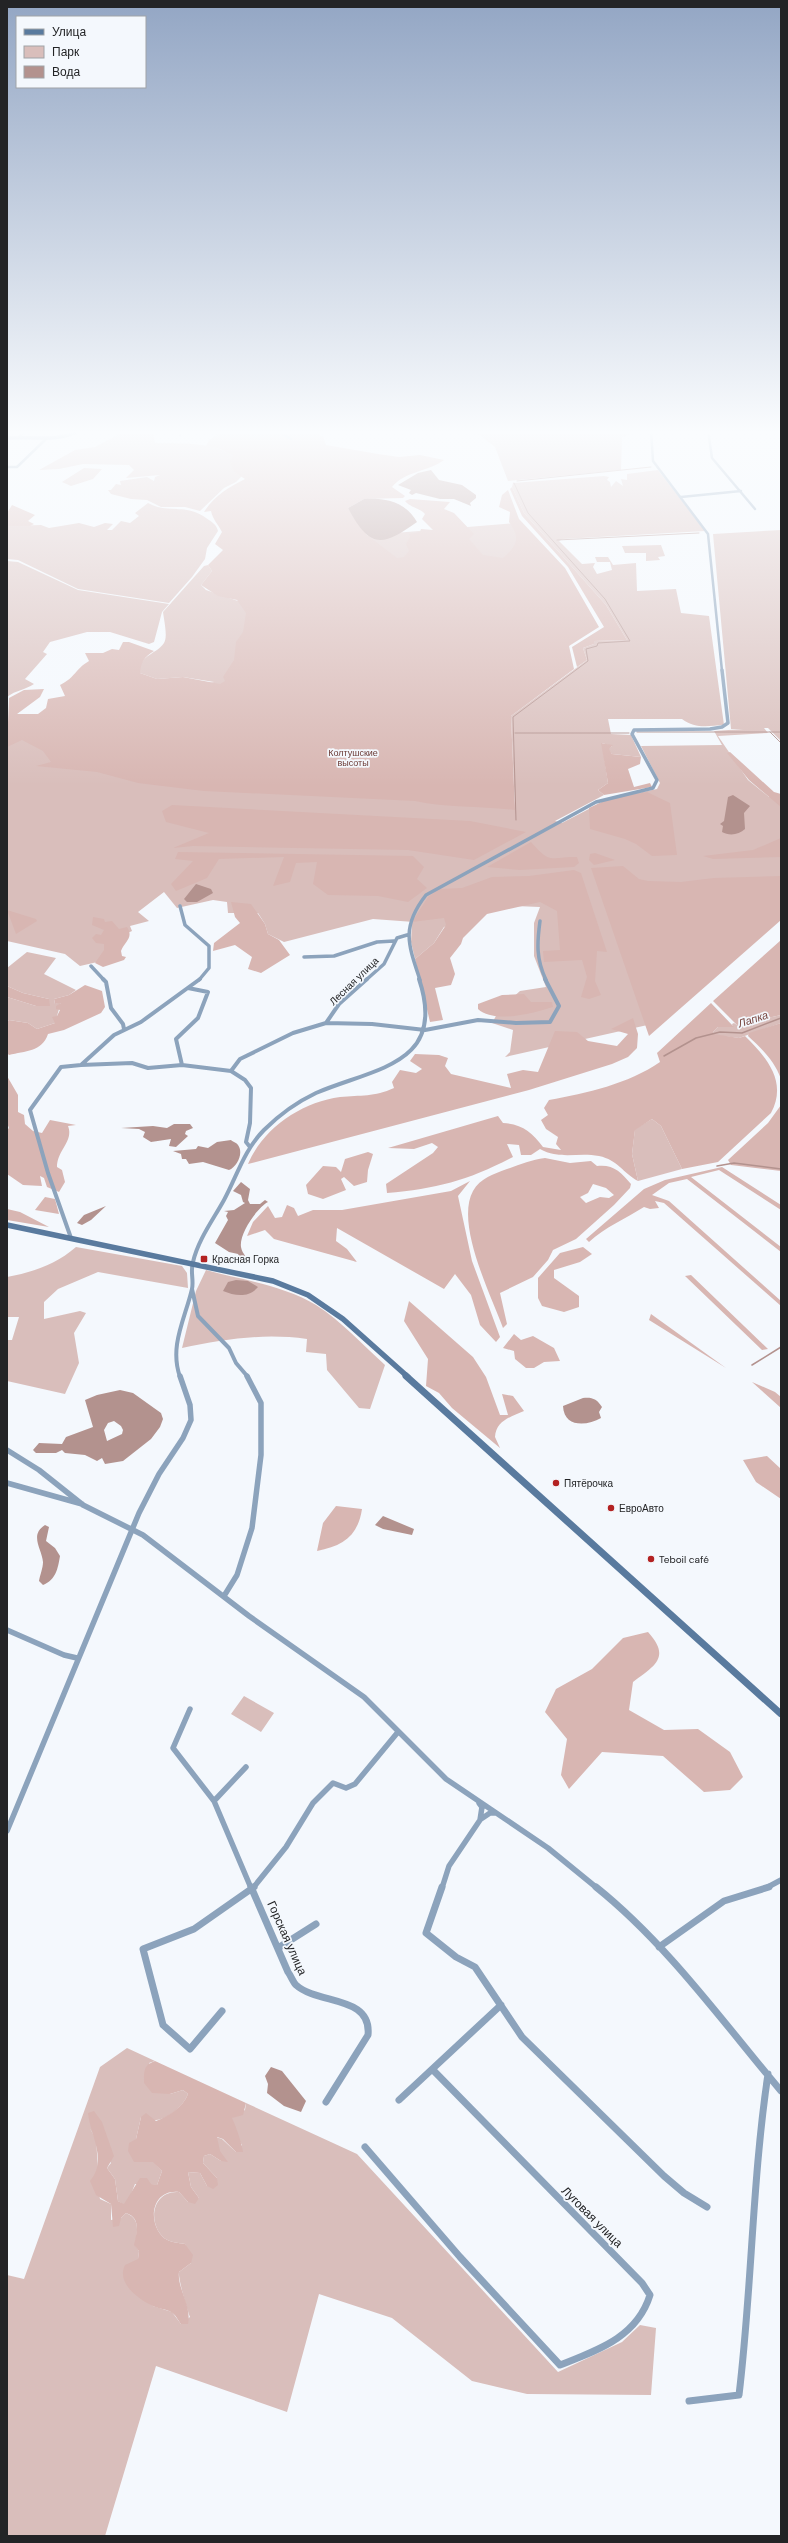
<svg xmlns="http://www.w3.org/2000/svg" width="788" height="2543" font-family="'DM Sans',sans-serif">
  <style>
    .green { fill: #d9bebb }
    .forest { fill: #d8b6b2; fill-rule: evenodd }
    .water { fill: #b3928e; fill-rule: evenodd }
    .lines { fill: none; stroke-linecap: round; stroke-linejoin: round }
    .stream-far1 { stroke: #b3928e; stroke-width: 1 }
    .stream { stroke: #b3928e; stroke-width: 1.5 }
    .street-far4 { stroke: #8ca3bc; stroke-width: 2.5 }
    .street-far3 { stroke: #8ca3bc; stroke-width: 3.5 }
    .street-far2 { stroke: #8ca3bc; stroke-width: 4 }
    .street-far1 { stroke: #8ca3bc; stroke-width: 5.5 }
    .street { stroke: #8ca3bc; stroke-width: 7 }
    .secondary-far2 { stroke: #597a9e; stroke-width: 3.5 }
    .secondary-far1 { stroke: #597a9e; stroke-width: 5.5 }
    .secondary { stroke: #597a9e; stroke-width: 7 }
    .poi-dot { fill: #b32222; stroke: #f4f8fd; stroke-width: 1.5 }
    .labels { text-anchor: middle; dominant-baseline: central; stroke-width: 3.5; stroke-linejoin: round; paint-order: stroke }
    .far-park-label { font-size: 9px; fill: #6b3a35; stroke: #f4f8fd }
    .street-label { font-size: 10px; fill: #232426; stroke: #f4f8fd }
    .poi-label { font-size: 10px; fill: #232426; stroke: #f4f8fd; text-anchor: start }
    .water-label { font-size: 11px; font-style: italic; fill: #76443e; stroke: #f4f8fd }
    .near-street-label { font-size: 12px; fill: #232426; stroke: #f4f8fd }
  </style>
  <rect width="100%" height="100%" fill="#f4f8fd"/>
  <path class="green" d="M140,430L153,432L155,443C180,444 211,441 233,456L234,472L242,476L236,482L224,488L200,511L185,507H161L147,500L131,499L111,494L108,490H111L116,484L121,485L120,481L147,477L154,481L155,477L160,475L126,478L134,470L129,465L83,464L59,469L39,470L75,450L95,447L125,431Z
    M473,430H646L622,437L621,470L508,481L495,447Z
    M84,468L102,469L93,479L71,486L62,482Z
    M658,470L705,531L563,539L559,541L582,564L595,563L593,567L597,574L612,570L610,562H597L595,557H608L613,565L636,563L637,591L676,589L681,613L709,616L724,725C708,726 695,729 682,719H608L611,734L631,735L641,757L612,754L608,749L612,746L602,743L608,783L598,790L604,795L555,821L562,823L608,799L657,789L660,783L641,746L722,745L714,731L743,729H731L713,534L781,530V741L768,728H764L768,733L718,736L748,780L769,797L781,795V909L652,1024L505,1057L510,1052L513,1030L492,1023L500,1009L520,991L546,987L534,956V923L540,907L515,906L487,912L444,927L434,943L415,959L411,942L412,922H414L373,919L284,942L268,934L265,924L258,913H228L227,902L213,900L177,908L164,892L138,912L149,921L130,926L132,931L114,939L106,960L80,966L65,954L7,941V726L214,682L183,677L157,679L140,673C138,655 156,655 164,643C168,637 164,620 163,612L204,566L208,565L212,571L201,585L206,590L238,601L315,549L370,535L516,523L567,640L505,716L515,810L511,716L587,660L583,648L594,644V641L627,640L606,605L524,513L512,487L513,483L604,476L609,477L607,480L610,482L611,487L616,481L623,486L621,479L627,480V474Z
    M148,503C167,514 186,503 206,518C212,522 216,524 218,531L207,548L205,559L192,577L169,603L78,589L18,560L7,559V526L41,525L49,528L79,523L94,527L105,523L113,524L107,530H112L121,521L130,523L139,516L135,513Z
    M661,545L665,556L658,557L660,560L646,561V553H625L622,546Z
    M7,561L18,562L78,590L169,604L162,612L154,642L149,644L110,632H87L50,642L43,652L47,654L25,679L34,684C25,690 16,690 7,697Z
    M27,952L56,958L44,974L76,990L69,995L54,999L55,1004L61,1002L55,1023L37,1029L28,1023L9,1020L7,1022V997L36,1006L49,999L23,993L7,986V968Z
    M781,1015V1023L739,1038L714,1035L713,1032L718,1027H733L732,1024L734,1023L737,1025Z
    M652,1119L661,1126L682,1169L638,1181L632,1154L635,1129Z
    M76,1247L182,1266L187,1273L188,1288L98,1272L58,1289L44,1302V1319L80,1311L86,1313L74,1333L79,1363L65,1394L7,1381V1340H12L19,1317H7V1277C33,1272 55,1265 76,1247Z
    M206,1270C242,1280 283,1285 316,1305C341,1321 363,1345 385,1365L370,1409L359,1408L327,1370L326,1354L306,1352L307,1339C264,1333 224,1339 182,1348L196,1291Z
    M244,1696L274,1713L261,1732L231,1714Z
    M127,2048L155,2061L149,2063L170,2094L183,2090L188,2094C184,2105 169,2119 156,2120C152,2121 145,2118 141,2117L136,2139L134,2162L153,2161L162,2171L157,2185L135,2184L129,2199L124,2205L118,2201L115,2179L107,2168L111,2163L89,2127L96,2139L98,2168L95,2175L100,2199L111,2204V2220L121,2218L126,2213C141,2219 137,2232 135,2245L139,2251L138,2260L153,2306L172,2312L181,2324L190,2317C187,2309 178,2279 179,2272L191,2263L185,2244C179,2243 169,2242 164,2238C147,2223 152,2190 179,2192L188,2202L199,2198L191,2187L188,2172L200,2173L207,2186L217,2178L203,2163L204,2156L210,2154L221,2161L216,2137L222,2139L236,2152L242,2145L238,2139L231,2118L245,2110L246,2103L357,2154L558,2372L622,2342L640,2325L656,2328L651,2395L527,2394L472,2381L392,2318L319,2294L287,2412L156,2366L105,2536H7V2275L24,2279L100,2067Z"/>
  <path class="forest" d="M211,430H224L223,433H239L237,430H320L318,435L323,436L326,445L378,454L399,457L420,455L444,460C428,472 405,471 392,487L405,496L403,498L364,499L348,508L367,535L397,558L404,557L409,551L406,544L410,537L409,534L420,532L421,529L433,530L422,519L425,514C420,508 411,508 405,501L410,499L450,502L444,509L454,513L474,534L469,539L483,555L503,558C517,546 521,538 509,522L510,512L499,507L502,495L508,490L519,519L565,568L599,627L569,646L574,669L511,716L515,810C482,806 448,808 415,801L204,791L138,783L97,772L36,766L51,762L43,751L22,740L7,747L9,698L24,690L44,689L40,697L17,714H38L46,708L48,699L65,696L60,685C76,677 74,670 89,661L85,653H103L112,649L119,650L123,642H129L154,651C144,657 141,662 140,673L157,679L183,677L220,684L225,681L223,677L234,660L236,642L243,632L246,613L237,600L218,596L201,585L212,571L208,565L223,550L215,544L222,532C218,524 213,520 211,511L204,512C214,496 229,487 245,479L234,472L230,462L233,456L220,449L206,446L209,440L217,435Z
    M512,487L524,513L606,605L627,640L594,641V644L583,648L587,660L577,667L572,647L604,627L568,567L522,516L510,489Z
    M12,505L35,515L28,521L34,524L30,526H7V513Z
    M601,743L613,745L609,749L612,754L641,757L640,764L628,769L634,787L650,783L652,787L604,795L598,790L608,783Z
    M730,752L774,792L781,794V807L749,780L727,753Z
    M647,792L670,803L677,855L652,856L636,844L625,839L590,829L589,808L606,800Z
    M172,805L470,821L526,832L474,860L408,850L193,846L173,848L209,833L166,822L162,811Z
    M781,838V857L713,859L703,856L753,850Z
    M531,842C552,866 550,856 577,857L579,863L574,867L520,870L487,867Z
    M178,852L413,856L424,867L417,879L427,888L408,902L378,896L328,895L313,884L317,862L296,863L290,882L273,886L284,857L219,859L207,878L176,891L171,884L193,861L175,859Z
    M595,853L615,860L594,865L589,860L590,854Z
    M623,866L639,879L648,881L681,882L714,878L781,876V920L649,1036L591,868Z
    M574,870L581,873L607,952L597,951L595,981L601,995L589,999L581,997L587,977L582,960L544,962L543,951L560,950L557,911L540,902L487,914L463,938L461,944L450,958L455,974L451,985L435,988L443,1020L430,1022L415,959L434,943L446,925L444,918L412,922L428,897L439,889L462,888L492,877L529,876Z
    M231,902L251,904L265,924L268,934L279,940L290,955L261,973L248,969L252,957L235,945L213,951L214,943L240,923L235,917Z
    M7,910L36,919L37,921L16,934Z
    M93,917L104,919L105,922L112,921L119,929L127,927C134,938 125,941 121,951L122,956L126,957L124,960L103,967L95,963L104,950V944L96,943L92,938L96,934L101,935L104,930L92,925Z
    M781,940V1015L737,1025L713,1001Z
    M85,985L102,991L105,1007L101,1013L64,1030L48,1034C42,1052 25,1051 9,1055L7,1053V1022L9,1020L28,1023L37,1029L55,1023L52,1017L57,1016L60,1010L56,1009V1006L61,1003L55,1004L54,999L69,995Z
    M7,986L23,993L49,999L50,1006H36L7,997Z
    M524,994L531,1002H552L553,1007C534,1013 494,1024 478,1009V1004L502,995Z
    M711,1003L734,1027H718L713,1032L714,1034L739,1038L745,1036C766,1057 788,1081 771,1113L718,1162L682,1169L661,1126L652,1119L635,1130L632,1154L638,1181C623,1173 618,1160 599,1156C578,1152 560,1160 540,1149L531,1155H521L519,1145L507,1144L513,1157C469,1180 437,1189 387,1193L386,1184L433,1153L438,1147L432,1143L414,1149L388,1148L498,1116L503,1123C522,1124 532,1132 543,1147L561,1150L556,1144L558,1137L546,1129L541,1120L548,1115L544,1108L549,1100C587,1093 628,1084 660,1062L657,1053Z
    M633,1018L638,1034L637,1048L628,1057L612,1064L529,1090L248,1164C263,1128 302,1102 340,1097C361,1095 374,1097 394,1088L392,1082L400,1070L416,1073L422,1069L410,1061L415,1054L439,1055L448,1058L445,1066L451,1074L511,1088L507,1074L523,1070L538,1072L555,1031L577,1032L588,1041L617,1046L628,1034L611,1029Z
    M781,1023V1079C774,1060 762,1049 748,1036L749,1033Z
    M7,1076L18,1095V1112L24,1115L25,1124L33,1131L42,1133L50,1120L76,1125L68,1126C74,1141 57,1150 57,1167L62,1170L65,1182L59,1192L47,1187L44,1178L40,1176L42,1186L23,1185L7,1174V1130L9,1128L7,1123Z
    M781,1105V1171L731,1165L728,1160L768,1123Z
    M368,1152L373,1154L368,1170L367,1182L354,1186L344,1177L341,1179L346,1190L323,1199L308,1194L306,1185L323,1166L336,1167L341,1172L345,1159Z
    M545,1158L570,1163L591,1161L597,1166C613,1164 621,1172 631,1184L630,1188L614,1205L576,1239L553,1250L548,1260L533,1277L500,1293L507,1324L503,1328C491,1295 455,1224 473,1191C480,1178 494,1174 507,1169C521,1164 531,1160 545,1158ZM593,1184L606,1188L614,1195L609,1198L600,1197L586,1203L580,1197L588,1193Z
    M722,1167L781,1205V1210L719,1170L691,1177L781,1247V1252L687,1179L669,1183L652,1195L669,1201L781,1301V1306L664,1203L655,1201L659,1208L650,1209L644,1207C625,1219 605,1227 589,1242L586,1239L644,1189L665,1180Z
    M470,1181L458,1196L472,1261L500,1337L496,1342L480,1325L471,1295L455,1274L444,1289L337,1228L336,1241L347,1249L357,1262L274,1239L265,1230L247,1236L253,1222L268,1206L275,1218L282,1217L287,1205L294,1208L298,1216L313,1210H342L451,1191Z
    M45,1197L55,1199L59,1214L35,1210Z
    M7,1209L20,1212L49,1227L7,1220Z
    M583,1247L592,1254L580,1262L554,1270V1278L579,1296V1307L564,1312L542,1306L538,1298V1278L560,1253Z
    M691,1275L768,1349L762,1350L685,1276Z
    M409,1301L473,1357L486,1377L500,1415H508L502,1394L513,1396L524,1411C510,1417 496,1421 495,1437L500,1448L452,1408L439,1393L426,1386L428,1359L404,1321Z
    M651,1314L726,1368L649,1320Z
    M514,1334L521,1340L533,1336L554,1348L560,1361L544,1362L534,1368H526L515,1359L514,1351L503,1348Z
    M752,1382L775,1392L781,1397V1408Z
    M767,1456L781,1469V1499L756,1482L743,1460Z
    M336,1506L362,1509C358,1536 343,1546 317,1551L323,1523Z
    M648,1632C671,1657 655,1666 633,1682L629,1710L664,1730L698,1729L730,1752L743,1777L730,1790L704,1792L663,1756L602,1752L569,1789L561,1775L567,1739L545,1712L556,1689L592,1669L623,1638Z
    M155,2061L246,2103L243,2115L232,2118C236,2126 242,2144 243,2152H236L223,2139L217,2137L220,2151L228,2162L221,2161L210,2154L204,2156L203,2163L217,2178L218,2185L213,2189L207,2186L200,2173L188,2172L191,2187L199,2198L195,2204L188,2202L179,2192C151,2189 147,2223 164,2238C169,2242 179,2243 185,2244L193,2255L191,2263L179,2272C177,2288 192,2306 188,2324H181C178,2320 175,2314 171,2312C166,2309 159,2309 153,2306C138,2299 116,2283 125,2265L138,2259L139,2251L134,2245C137,2232 141,2218 126,2213L121,2218L119,2226L113,2227L111,2204L96,2195L90,2181C108,2160 90,2135 88,2113L94,2111L102,2122L114,2156L107,2168L115,2179L118,2201L124,2204L140,2178H147L151,2184L157,2185L162,2171L153,2162H134L128,2151L129,2143L136,2139L141,2117L146,2113L156,2121C169,2116 183,2107 188,2094L183,2090L170,2094L152,2093L144,2083C144,2072 143,2065 155,2061Z"/>
  <path class="water" d="M431,470L439,480L462,485L476,495V498L470,503L471,506L454,499H440L416,493L412,495L409,493L411,490L398,485L418,473Z
    M364,499C385,498 405,501 417,522C382,547 370,549 348,508Z
    M733,795L750,806L744,813L745,829C739,835 729,836 722,832L723,826L720,824L724,821L728,797Z
    M196,884L211,889L213,893L197,902H187L184,899Z
    M174,1124H190L193,1128L186,1131L185,1134L188,1136L176,1147L169,1146L171,1139L151,1142L143,1137L145,1132L139,1129L121,1128L153,1126L167,1128Z
    M231,1140C233,1142 236,1142 238,1145C244,1153 237,1167 229,1170L203,1162L189,1164L186,1159H182L181,1154L173,1151L196,1149L198,1146L208,1148L217,1142Z
    M241,1182L250,1189L248,1200L250,1204H260L265,1200L268,1202C258,1207 239,1233 241,1247C242,1254 249,1259 249,1263L242,1261L238,1254L229,1252L215,1243L228,1220L226,1216L228,1212L224,1211L234,1210L245,1203L243,1202L241,1195L233,1191Z
    M106,1206L91,1220L82,1225L77,1223L84,1215Z
    M236,1280L248,1281L258,1287C249,1298 235,1296 223,1291L228,1282Z
    M120,1390L133,1393L161,1413L163,1419L160,1427L151,1439L123,1461L105,1464L102,1458L97,1461L85,1455L65,1453L62,1450L56,1453H36L33,1450L39,1443L62,1444L66,1437L93,1427L85,1400L97,1395ZM114,1421L121,1426L123,1430L122,1434L107,1441L104,1430L108,1423Z
    M583,1398C592,1397 597,1399 602,1407L599,1412L601,1418C587,1426 564,1428 563,1406Z
    M383,1516L414,1529L412,1535L383,1529L375,1525Z
    M45,1525L49,1527L46,1541L55,1548L60,1556C58,1568 56,1580 43,1585L39,1581C40,1575 43,1568 43,1562C42,1549 29,1535 45,1525Z
    M271,2067L282,2071L306,2101L301,2112L284,2106L267,2093L268,2084L265,2076Z"/>
  <g class="lines">
    <path class="stream-far1" d="M517,481L651,467
      M514,483L528,513L605,599L630,641L598,643L597,646L586,649L588,661L513,717L516,820
      M557,540L699,533
      M637,732H781
      M770,732L781,743
      M515,733H629"/>
    <path class="stream" d="M664,1056L696,1038L720,1032L742,1033L781,1018
      M717,1166L734,1163L781,1169
      M752,1365L781,1347"/>
    <path class="street-far4" d="M277,430L291,439
      M651,430L653,461L708,534L722,671
      M708,430L712,458L755,509
      M180,435L184,430
      M18,437L28,430
      M7,467H17L46,439
      M681,497L741,491"/>
    <path class="street-far3" d="M180,906L185,925L209,946V968L199,980
      M540,921C537,943 536,959 546,980
      M304,957L334,956L377,942L394,941
      M91,966L104,980
      M366,980L384,964L397,938L407,935
      M420,980C408,944 401,927 426,895L596,802L653,788L657,780L632,734L634,730L710,729L722,727L728,723L722,670"/>
    <path class="street-far2" d="M103,979L106,982L111,1008L123,1024L124,1029
      M326,1023L339,1004L367,979
      M81,1065L132,1063L148,1068L182,1065L231,1071L245,1080L251,1088L250,1123L246,1142L250,1147
      M182,1065L176,1039L198,1018L208,992L188,988
      M231,1071L240,1059L293,1033L326,1023L372,1024L425,1030L478,1020L516,1023L550,1022L559,1006L545,979
      M71,1238L48,1173L30,1110L61,1067L81,1065L114,1035L141,1022L200,979
      M192,1289L198,1316L229,1348L236,1363L248,1377
      M180,1377C169,1346 185,1319 192,1289C194,1280 190,1271 193,1262C198,1240 213,1220 224,1200C237,1176 244,1150 264,1130C279,1115 297,1102 316,1093C374,1068 448,1065 419,979"/>
    <path class="street-far1" d="M7,1450L39,1470L83,1505L143,1535L249,1616L364,1697L446,1779L548,1848L597,1888
      M7,1483L82,1504
      M224,1596L237,1575L252,1528L261,1455V1403L247,1376
      M7,1630L64,1655L77,1658
      M190,1709L173,1748L214,1801
      M246,1767L214,1801L251,1888
      M481,1819L490,1813H496
      M7,1831L139,1513L159,1474L183,1438L191,1420L190,1405L180,1376
      M253,1888L286,1847L313,1803L333,1783L346,1788L355,1784L398,1732
      M442,1888L449,1866L480,1820L482,1807L479,1803
      M766,1888L781,1880"/>
    <path class="street" d="M251,1887L288,1972C291,1976 293,1982 296,1985C318,2005 372,1995 368,2035L326,2102
      M442,1887L426,1933L456,1957L475,1967L522,2037L664,2176L684,2193L707,2207
      M596,1887C667,1944 722,2021 781,2091
      M659,1947L724,1901L769,1887
      M278,1948L316,1924
      M222,2011L190,2049L163,2025L143,1949L194,1929L254,1887
      M399,2100L501,2005
      M365,2147L460,2257L560,2365C598,2350 637,2337 650,2295L642,2283L433,2070
      M689,2401L739,2395C752,2288 752,2181 768,2074"/>
    <path class="secondary-far2" d="M7,438C32,436 57,443 80,430"/>
    <path class="secondary-far1" d="M7,1225L273,1281L308,1295L343,1319L408,1377"/>
    <path class="secondary" d="M406,1376L781,1714"/>
  </g>
  <linearGradient id="sky" x2="0" y2="1"><stop stop-color="#93a6c4"/><stop offset="0.55" stop-color="#fafcfe"/><stop offset="1" stop-color="#fafcfe" stop-opacity="0"/></linearGradient>
  <rect width="788" height="786" fill="url(#sky)"/>
  <g class="poi-dot">
    <rect x="200" y="1255" width="8" height="8" rx="2"/>
    <circle cx="556" cy="1483" r="4"/>
    <circle cx="611" cy="1508" r="4"/>
    <circle cx="651" cy="1559" r="4"/>
  </g>
  <g class="labels">
    <g class="far-park-label">
      <text x="353" y="753">Колтушские<tspan x="353" dy="10">высоты</tspan></text>
    </g>
    <g class="street-label">
      <text transform="translate(354 981) rotate(-44)">Лесная улица</text>
    </g>
    <g class="poi-label">
      <text x="212" y="1259">Красная Горка</text>
      <text x="564" y="1483">Пятёрочка</text>
      <text x="619" y="1508">ЕвроАвто</text>
      <text x="659" y="1559">Teboil café</text>
    </g>
    <g class="water-label">
      <text transform="translate(753 1019) rotate(-18)">Лапка</text>
    </g>
    <g class="near-street-label">
      <text transform="translate(287 1938) rotate(66)">Горская улица</text>
      <text transform="translate(592 2217) rotate(45)">Луговая улица</text>
    </g>
  </g>
  <rect width="788" height="2543" fill="none" stroke="#232426" stroke-width="16"/>
  <rect x="16" y="16" width="130" height="72" fill="#f4f8fd" stroke="#a0a3a7"/>
  <rect x="24" y="29" width="20" height="6" fill="#597a9e" stroke="#a0a3a7"/>
  <text x="52" y="36" font-size="12" fill="#232426">Улица</text>
  <rect x="24" y="46" width="20" height="12" fill="#d9bebb" stroke="#a0a3a7"/>
  <text x="52" y="56" font-size="12" fill="#232426">Парк</text>
  <rect x="24" y="66" width="20" height="12" fill="#b3928e" stroke="#a0a3a7"/>
  <text x="52" y="76" font-size="12" fill="#232426">Вода</text>
</svg>
